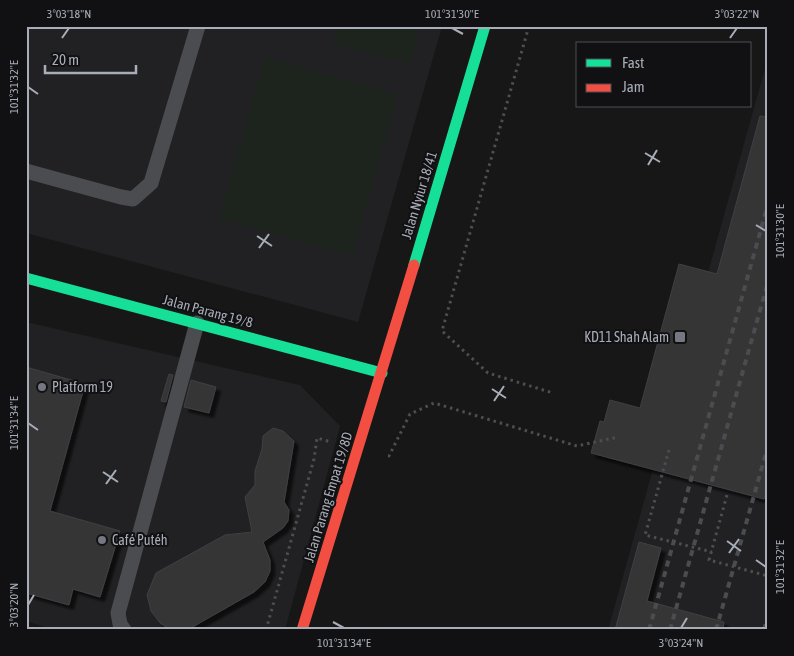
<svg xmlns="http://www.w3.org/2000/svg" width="794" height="656" font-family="'Asap Condensed',sans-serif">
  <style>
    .built { fill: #212123 }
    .green { fill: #1d241e }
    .building { fill: #353536; stroke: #3f4043; filter: url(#shadow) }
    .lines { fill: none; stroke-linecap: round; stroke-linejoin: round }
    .path { stroke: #4d4e52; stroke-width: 3; stroke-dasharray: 2.5 4; stroke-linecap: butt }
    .lane { stroke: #4b4c50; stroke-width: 15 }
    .fast { stroke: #16e098; stroke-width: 11 }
    .jam { stroke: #f24e42; stroke-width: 11 }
    .rail { stroke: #4b4c4f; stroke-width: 4; stroke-dasharray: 6 5; stroke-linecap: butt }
    .ticks { fill: none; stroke: #a8adb8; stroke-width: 2 }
    .poi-dot { fill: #757880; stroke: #111113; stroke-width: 2 }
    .labels { text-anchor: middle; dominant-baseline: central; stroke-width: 4; stroke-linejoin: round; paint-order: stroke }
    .street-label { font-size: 14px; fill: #a8adb8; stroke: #111113 }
    .poi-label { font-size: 14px; fill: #a8adb8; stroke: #111113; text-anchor: start }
    .neatline { fill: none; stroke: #a8adb8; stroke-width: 2 }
    .ticks-label { font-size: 12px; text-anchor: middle; fill: #a8adb8 }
  </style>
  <defs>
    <filter id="shadow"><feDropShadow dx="4.5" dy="4.5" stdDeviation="1" flood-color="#0009"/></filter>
  </defs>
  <rect width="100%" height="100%" fill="#171717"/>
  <path class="built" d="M26,26H442L358,322L26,233Z
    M768,58V617L764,630H608Z
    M26,322L300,385L340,426L285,630H54L26,621Z"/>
  <path class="green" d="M338,26H420L410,63L333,44Z
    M265,57L398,94L352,256L219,218Z"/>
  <path class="building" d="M760,116L768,117V484L764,499L591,453L600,421L604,422L610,400L640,408L679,264L717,274Z
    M26,367L85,384L50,511L120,531L100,597L73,589L69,605L26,593Z
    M169,374L173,375L166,402L161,401Z
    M191,380L216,387L209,413L184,407Z
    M273,428L283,431L294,441L284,502L289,510L288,521L283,528L263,542L270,560V571L265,582L254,592L189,629L171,630L160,623L151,611L147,595L156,573L225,535L252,532L245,497L255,485V471L262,449L263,436Z
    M639,542L661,548L647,601L724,622L723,630H615Z"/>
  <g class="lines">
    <path class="path" d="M529,26L442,331L488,373L553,393
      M669,450L645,535L712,552
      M388,456H389L410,414L434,403L577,446L618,437
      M727,495L709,560L768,576
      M266,630L314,459L317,438L331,442"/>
    <path class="lane" d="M26,171L121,197L133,199L151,183L198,26
      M124,630L120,624L118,613L197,323"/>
    <path class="fast" d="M414,265L485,26
      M26,278L382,373"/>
    <path class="jam" d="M302,630L414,265"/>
    <path class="rail" d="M649,630L768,204
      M670,630L768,282
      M716,630L768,446
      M764,630L768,615"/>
  </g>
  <path class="ticks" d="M452,28L463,34M62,38L69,28M730,38L737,28M28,87L38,94M645,153L660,162M648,165L657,150M756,225L766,231M257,236L272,246M259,248L269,234M492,389L506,398M494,401L504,386M28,423L38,430M103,472L118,482M106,484L116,470M727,541L741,551M729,553L739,539M756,560L766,567M28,605L34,595M333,622L344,628M681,628L687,618"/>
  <g class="poi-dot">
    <rect x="674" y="331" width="12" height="12" rx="2.5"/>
    <circle cx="42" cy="387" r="5"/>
    <circle cx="102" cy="540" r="5"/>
  </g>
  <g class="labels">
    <g class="street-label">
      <text transform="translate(419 195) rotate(-73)">Jalan Nyiur 18/41</text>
      <text transform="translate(208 311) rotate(15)">Jalan Parang 19/8</text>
      <text transform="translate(328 497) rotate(-73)">Jalan Parang Empat 19/8D</text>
    </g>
    <g class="poi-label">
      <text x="669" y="337" text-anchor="end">KD11 Shah Alam</text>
      <text x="52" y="387">Platform 19</text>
      <text x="112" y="540">Café Putéh</text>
    </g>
  </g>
  <rect width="794" height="656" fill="none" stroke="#111113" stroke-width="55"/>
  <rect x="576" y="42" width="175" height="65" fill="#111113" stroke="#4d4f55"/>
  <rect x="586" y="59" width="25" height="8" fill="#16e098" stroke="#4d4f55"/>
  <text x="622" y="68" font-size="15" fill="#a8adb8">Fast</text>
  <rect x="586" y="84" width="25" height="8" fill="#f24e42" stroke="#4d4f55"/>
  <text x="622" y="92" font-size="15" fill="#a8adb8">Jam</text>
  <path d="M45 65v8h91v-8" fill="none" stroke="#a8adb8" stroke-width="2.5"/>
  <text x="52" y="65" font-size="15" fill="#a8adb8" stroke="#111113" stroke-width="4" paint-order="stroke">20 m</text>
  <rect x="28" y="28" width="738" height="600" class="neatline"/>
  <g class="ticks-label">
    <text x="69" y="18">3°03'18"N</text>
    <text x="452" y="18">101°31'30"E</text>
    <text x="737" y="18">3°03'22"N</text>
    <text transform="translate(14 87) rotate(-90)" y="4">101°31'32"E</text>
    <text transform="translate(780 231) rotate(-90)" y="4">101°31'30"E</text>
    <text transform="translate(14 423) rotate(-90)" y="4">101°31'34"E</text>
    <text transform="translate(780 567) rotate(-90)" y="4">101°31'32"E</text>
    <text transform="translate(14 605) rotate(-90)" y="4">3°03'20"N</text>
    <text x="344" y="647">101°31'34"E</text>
    <text x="681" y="647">3°03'24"N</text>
  </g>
</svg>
